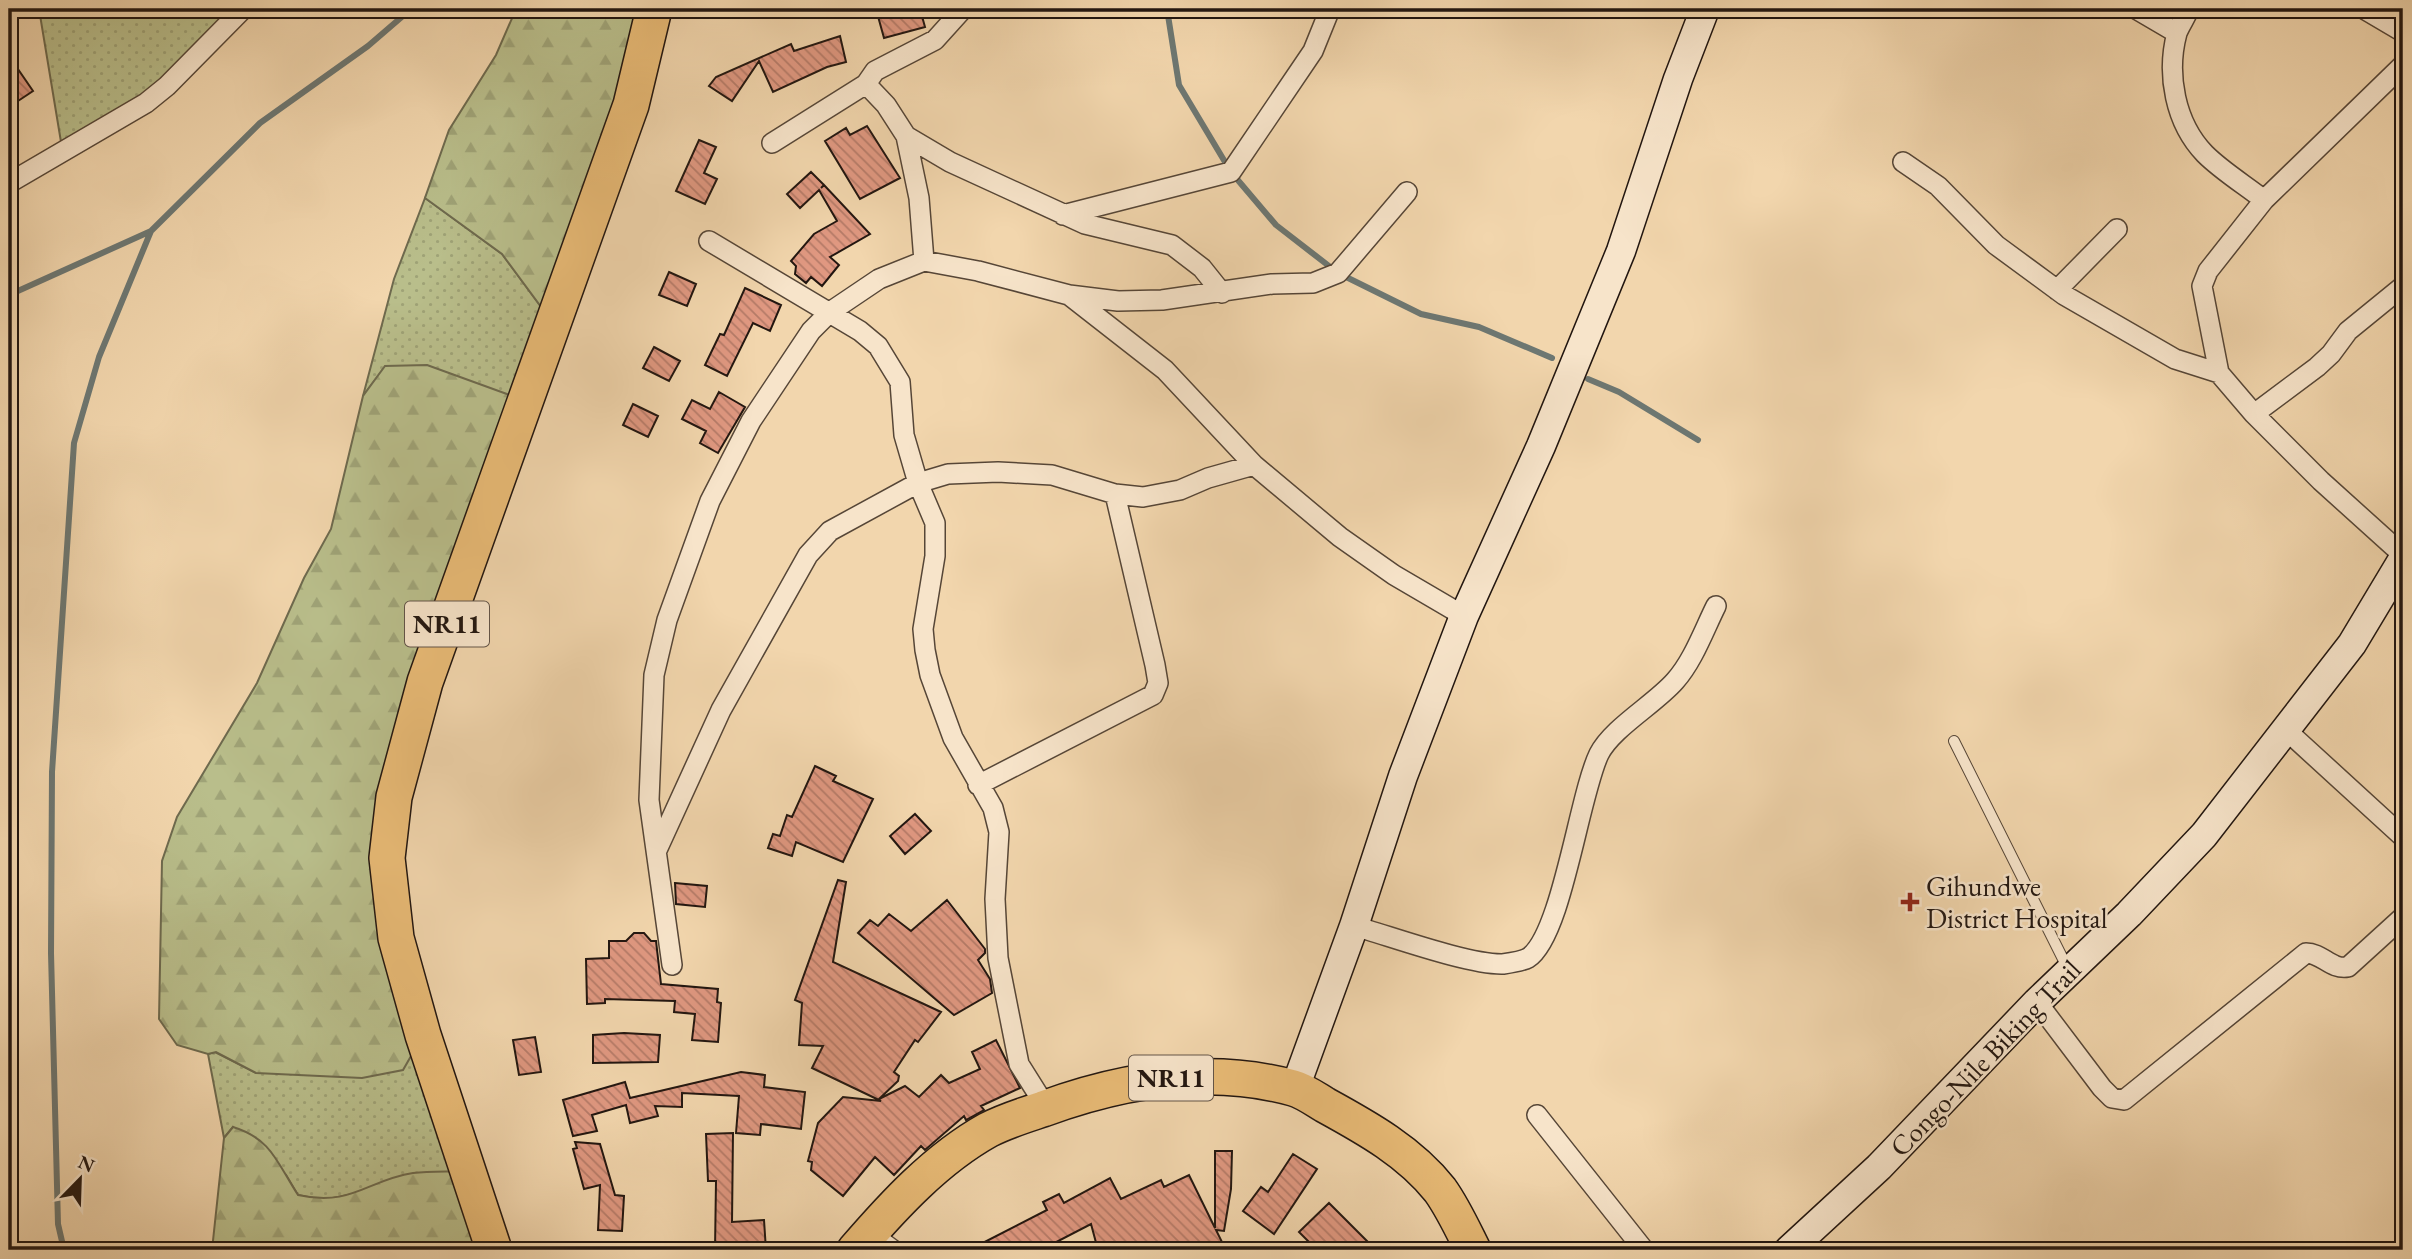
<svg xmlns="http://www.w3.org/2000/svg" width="2412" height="1259" font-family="'EB Garamond',serif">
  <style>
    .grass { fill: url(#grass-dots); stroke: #6e6a4e; stroke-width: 2 }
    .forest { fill: url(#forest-firs); stroke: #6e6a4e; stroke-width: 2 }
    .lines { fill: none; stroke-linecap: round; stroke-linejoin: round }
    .stream { stroke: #6d7772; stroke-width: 6 }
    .building { fill: url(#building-back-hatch); stroke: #221610; stroke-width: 2 }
    .lane-casing { stroke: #564637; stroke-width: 12 }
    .street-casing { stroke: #564637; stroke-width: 22 }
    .secondary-casing { stroke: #221610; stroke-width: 31 }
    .highway-casing { stroke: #221610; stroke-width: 38 }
    .lane { stroke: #f7e4ca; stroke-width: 10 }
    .street { stroke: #f7e4ca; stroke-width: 19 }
    .secondary { stroke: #f7e4ca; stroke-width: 28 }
    .highway { stroke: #e9bb76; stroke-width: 35 }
    .poi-dot { fill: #8f2418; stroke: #f7e4ca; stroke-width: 2.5 }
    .labels { text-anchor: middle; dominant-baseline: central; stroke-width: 5; stroke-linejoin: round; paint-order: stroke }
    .shield { fill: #f7e4ca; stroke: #625448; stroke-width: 2 }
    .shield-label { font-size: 26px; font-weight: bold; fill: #221610 }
    .poi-label { font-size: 28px; fill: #221610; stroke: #f7e4ca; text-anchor: start }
    .street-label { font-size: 28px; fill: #221610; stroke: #f7e4ca }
  </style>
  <defs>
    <pattern id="grass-dots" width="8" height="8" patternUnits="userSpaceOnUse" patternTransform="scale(1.75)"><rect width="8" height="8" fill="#b9be8b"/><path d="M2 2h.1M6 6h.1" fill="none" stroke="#9fa377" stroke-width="1.8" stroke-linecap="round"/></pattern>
    <pattern id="forest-firs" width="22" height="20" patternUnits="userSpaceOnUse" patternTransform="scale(1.75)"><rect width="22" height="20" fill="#b9be8b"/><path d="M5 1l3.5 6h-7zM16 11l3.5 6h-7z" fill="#9fa377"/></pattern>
    <pattern id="building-back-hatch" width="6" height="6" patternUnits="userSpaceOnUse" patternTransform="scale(1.75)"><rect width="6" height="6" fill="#e09881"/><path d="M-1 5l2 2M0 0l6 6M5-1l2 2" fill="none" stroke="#b57b68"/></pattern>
  </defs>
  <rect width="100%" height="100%" fill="#f2d6ad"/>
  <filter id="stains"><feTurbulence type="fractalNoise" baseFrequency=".00286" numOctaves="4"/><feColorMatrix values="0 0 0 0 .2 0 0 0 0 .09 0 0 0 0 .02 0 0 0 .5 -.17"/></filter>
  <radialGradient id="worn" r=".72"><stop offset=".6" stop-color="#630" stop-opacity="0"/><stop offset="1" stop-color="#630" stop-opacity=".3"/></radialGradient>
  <path class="grass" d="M39,9H243L167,86L63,154Z
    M425,198L502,254L553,323L526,401L385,367L363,396L394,279Z
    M423,1035L468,1171L323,1200L298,1195L286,1175L233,1127L224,1138L208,1054L215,1052L256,1073Z"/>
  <path class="forest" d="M516,9H654L553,323L502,254L425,198L449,130L496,55Z
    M427,365L526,401L394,797L423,1035L403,1070L362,1078L256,1073L216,1052L208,1054L177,1045L159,1019L162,861L177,817L257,683L304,578L331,529L363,396L385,366Z
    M233,1127C272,1139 277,1163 298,1195C352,1207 367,1180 413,1173C431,1171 450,1172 468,1171L494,1250H212L224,1138Z"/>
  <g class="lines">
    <path class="stream" d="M1167,9L1179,85L1231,172L1276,225L1338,273L1421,314L1479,327L1552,358
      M9,295L151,231
      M1588,379L1619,392L1698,440
      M64,1250L58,1224L51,953L52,772L74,443L99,357L151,231L260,123L368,46L411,9"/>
  </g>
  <path class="building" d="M876,9H920L925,27L884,38Z
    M840,36L846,62L827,67L773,92L759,61L732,101L709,86L716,77L791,44L794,51Z
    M9,56L33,91L9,107Z
    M867,126L900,178L860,199L825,141L846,128L850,135Z
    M699,140L716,147L704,173L717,179L705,204L676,191Z
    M811,172L824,185L821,188L824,185L870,234L830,257L839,265L822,286L811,277L806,283L795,274L796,266L791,261L814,234L837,221L819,190L800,208L787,194Z
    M669,272L696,284L687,306L659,295Z
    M745,288L781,305L770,331L753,323L727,376L705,365L720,334L724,335Z
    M654,347L680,361L669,381L643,368Z
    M719,392L745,407L718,453L700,443L706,431L682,419L692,400L710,409Z
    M633,404L658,416L648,437L623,425Z
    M815,766L836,776L833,781L873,799L843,862L796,842L792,856L768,848L773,834L780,836L787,815L792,817Z
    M915,814L931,831L905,854L890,836Z
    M838,880L846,882L833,962L941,1012L918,1042L915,1040L894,1072L899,1076L898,1081L879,1099L905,1086L919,1097L941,1075L949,1083L980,1069L972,1052L996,1040L1020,1088L981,1106L984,1110L966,1120L964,1116L925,1150L921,1146L894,1175L875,1157L843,1196L811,1170L812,1162L808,1161L818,1123L843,1097L881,1101L812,1068L823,1046L799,1045L802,1003L795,1000Z
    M675,883L707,886L705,907L676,904Z
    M947,900L985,949V953L978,960L990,979L992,993L954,1015L858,933L870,920L878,926L889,914L911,931Z
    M634,933H644L651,941H656L661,984L718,989L717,1002L721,1003L718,1042L692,1040L695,1014L674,1012L675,1001L605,999V1003L587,1004L586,959L609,958V941H626Z
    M624,1033L660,1035L658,1062L593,1063V1035Z
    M535,1037L541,1072L519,1075L513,1040Z
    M741,1072L765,1075L764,1087L805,1092L801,1129L761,1124L760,1135L736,1133L739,1096L682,1093V1107L655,1106L658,1116L630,1123L626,1105L592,1115L597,1131L573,1136L563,1100L625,1082L630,1098Z
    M733,1133L732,1222L764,1220L766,1250H715L716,1181H708L706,1134Z
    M575,1142L600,1144L615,1195L624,1196L622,1231L598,1230L600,1185L584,1189L573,1149L577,1148Z
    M1215,1151H1232L1231,1189L1224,1231L1216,1230L1222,1242L1220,1250H1098L1091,1224L1041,1250H969L1047,1210L1043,1202L1059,1194L1064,1203L1110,1178L1121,1199L1161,1180L1164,1187L1189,1175L1215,1228Z
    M1293,1154L1317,1169L1274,1234L1243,1211L1261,1187L1268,1192Z
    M1329,1203L1376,1250H1317L1299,1232Z"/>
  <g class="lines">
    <defs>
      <path id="lane" d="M1954,741L2068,969"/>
      <path id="street" d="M2136,9L2177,33
        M2189,9C2186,17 2180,25 2177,33C2166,74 2175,123 2205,154C2222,171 2245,185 2264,200
        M2364,9L2403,32
        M866,84L886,105L906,136L950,162L1085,224L1172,245L1202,268L1222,293
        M906,136L919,198L924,261
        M772,143L866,84L875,71L935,40L963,9
        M1903,162L1938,186L1996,245L2064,295L2175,359L2219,373L2254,414L2321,481L2403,555
        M9,183L146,103L167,86L243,9
        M1063,215L1231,172L1313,51L1330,9
        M709,241L860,331L878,346L900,382L904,435L918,483L935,523V556L923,629L925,650L930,675L953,738L993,808L999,832L995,899L998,958L1019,1064L1046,1107
        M2057,290L2117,229
        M1069,295L1165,370L1254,465L1340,537L1394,575L1464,616
        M2219,373L2202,286L2208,271L2264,200L2403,65
        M2254,414L2317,367L2331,354L2348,331L2402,287
        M2286,730L2403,837
        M978,785L1153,695L1158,683L1155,665L1115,494
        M657,850L721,710L808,555L830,531L918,483L948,474L998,472L1052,475L1115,494L1143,497L1180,490L1208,478L1254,465
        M1354,926C1390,936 1469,965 1503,964C1510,963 1523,961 1528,958C1562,936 1579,795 1599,754C1612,728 1655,704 1675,681C1693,661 1704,630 1716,606
        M672,965L649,800L654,675L667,620L710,501L751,421L811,331L830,312L879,279L924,261L978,271L1069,295L1118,301L1162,300L1272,284L1313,283L1338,273L1407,192
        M2037,1002L2102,1088L2112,1098L2124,1100L2306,953C2322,953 2331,970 2348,967L2403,917
        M1537,1115L1644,1250
        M870,1233L893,1250"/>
      <path id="secondary" d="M1295,1088L1354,926L1403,776L1464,616L1541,446L1621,251L1678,79L1705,9
        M1789,1250L1879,1167L2037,1002L2129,914L2204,835L2352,644L2403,559"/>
      <path id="highway" d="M494,1250L423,1035L396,938L387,858L394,797L425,682L631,105L654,9
        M855,1250C893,1206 936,1159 988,1130C1005,1121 1025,1115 1043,1109C1122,1080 1209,1065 1293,1088C1304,1091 1315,1099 1325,1105C1367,1128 1410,1152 1440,1190C1453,1208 1463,1230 1473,1250"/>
    </defs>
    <use href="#lane" class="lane-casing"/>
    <use href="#street" class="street-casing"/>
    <use href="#secondary" class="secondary-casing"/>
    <use href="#highway" class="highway-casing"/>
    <use href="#lane" class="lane"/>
    <use href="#street" class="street"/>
    <use href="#secondary" class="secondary"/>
    <use href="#highway" class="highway"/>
  </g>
  <path class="poi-dot" d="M1906.5 891.5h7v7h7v7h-7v7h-7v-7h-7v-7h7z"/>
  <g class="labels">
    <g class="shield">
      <rect x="405" y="601.5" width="84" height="45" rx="5"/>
      <rect x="1129" y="1055.5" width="84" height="45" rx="5"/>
    </g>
    <g class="shield-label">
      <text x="447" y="624">NR11</text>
      <text x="1171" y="1078">NR11</text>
    </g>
    <g class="poi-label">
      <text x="1926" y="886">Gihundwe<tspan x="1926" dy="32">District Hospital</tspan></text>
    </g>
    <g class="street-label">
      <text transform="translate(1985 1058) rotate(-46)">Congo-Nile Biking Trail</text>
    </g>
  </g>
  <rect width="2412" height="1259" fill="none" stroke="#f2d6ad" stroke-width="35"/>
  <rect x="10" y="10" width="2391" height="1238" fill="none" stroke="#221610" stroke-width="3.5"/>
  <rect x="18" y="18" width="2377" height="1224" fill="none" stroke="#221610" stroke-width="2"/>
  <g transform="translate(80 1179) rotate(23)" stroke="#f7e4ca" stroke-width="5" paint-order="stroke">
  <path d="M0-5L12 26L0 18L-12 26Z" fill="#221610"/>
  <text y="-10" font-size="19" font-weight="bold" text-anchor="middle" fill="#221610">N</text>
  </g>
  <rect width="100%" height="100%" filter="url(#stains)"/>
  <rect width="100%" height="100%" fill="url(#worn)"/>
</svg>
